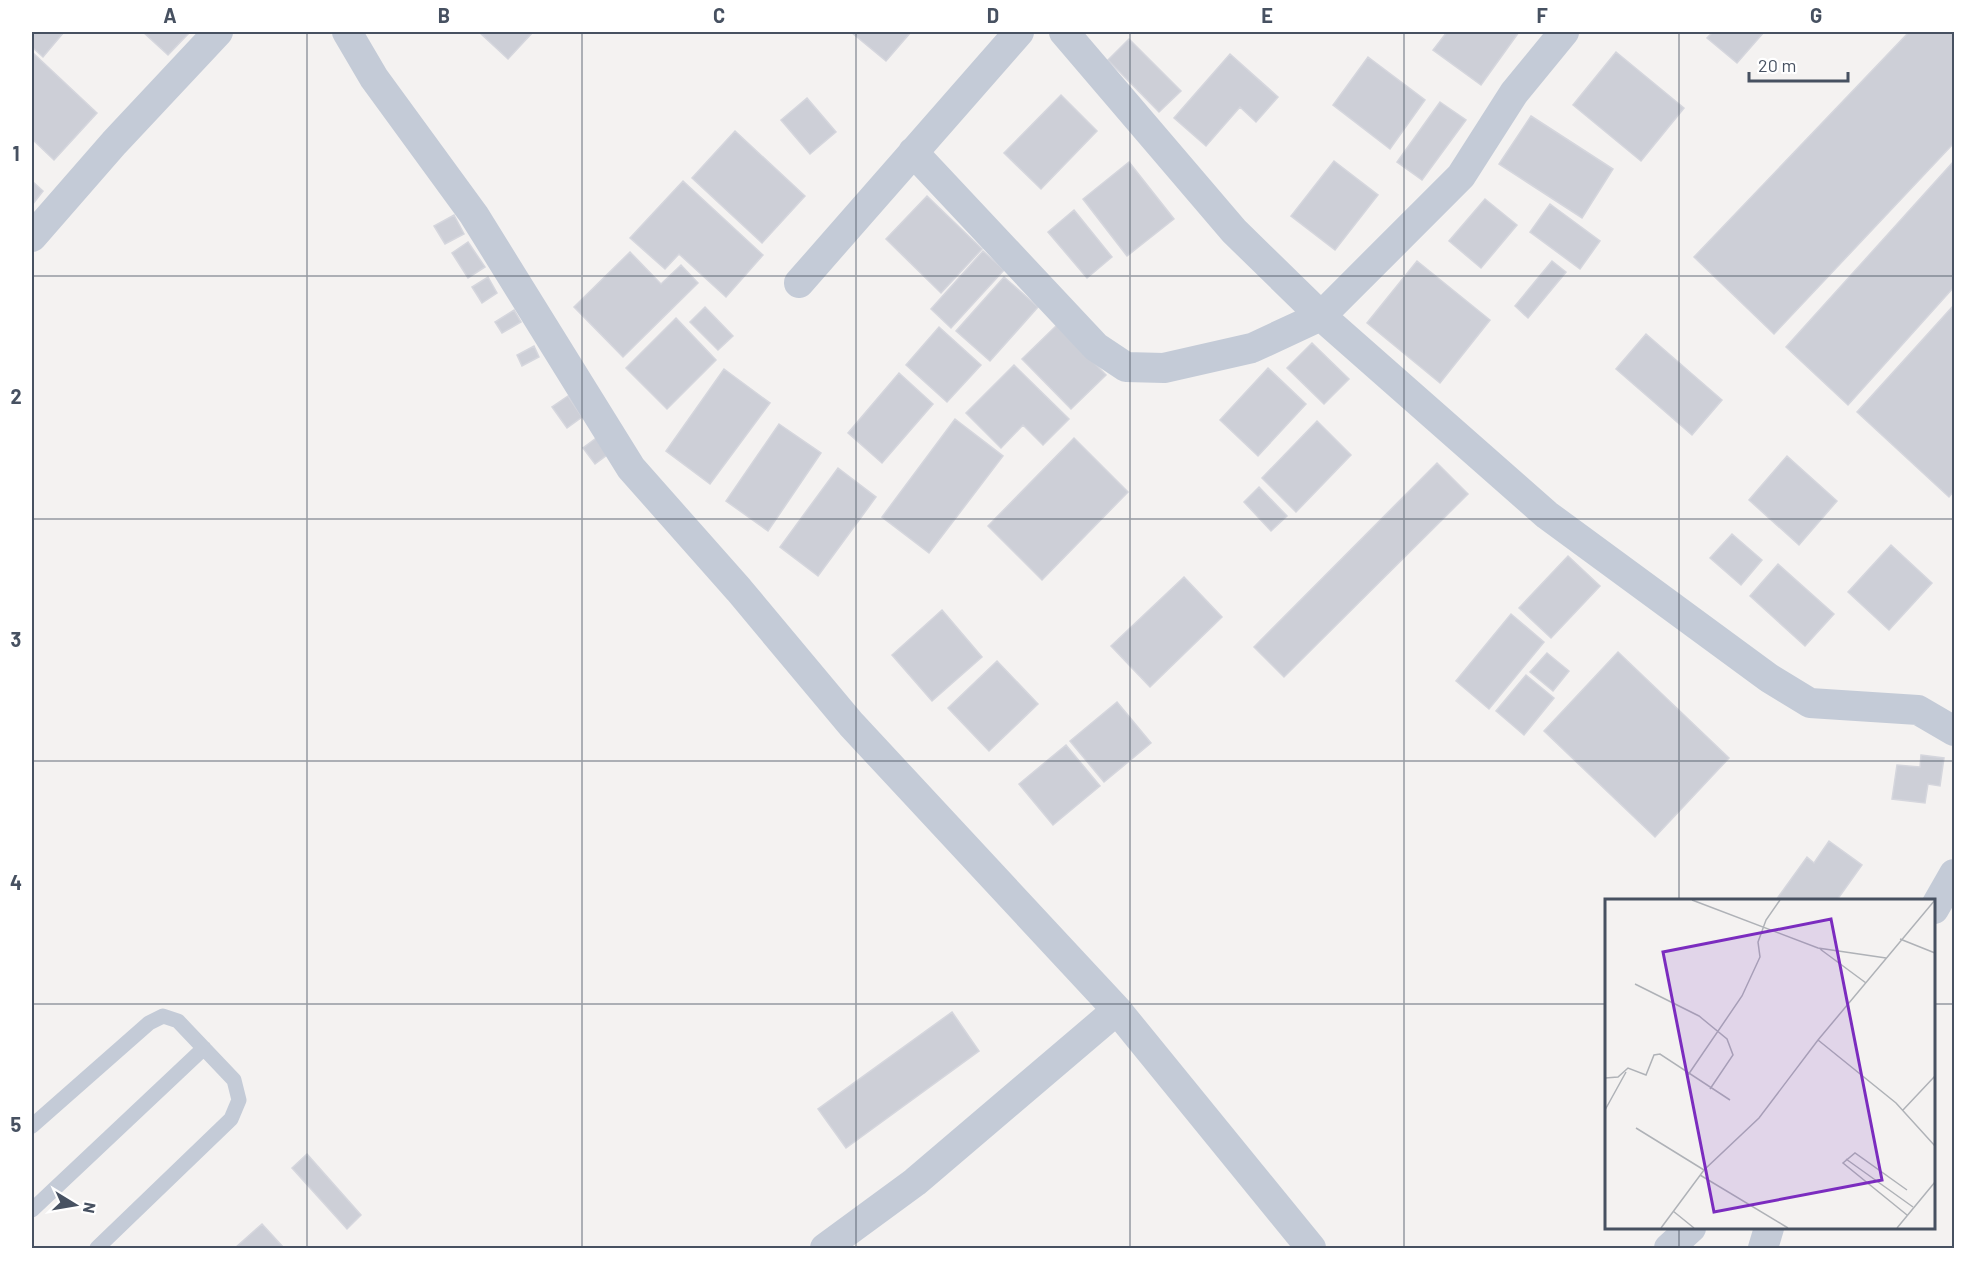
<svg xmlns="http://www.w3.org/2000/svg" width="1986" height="1280" font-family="Barlow,sans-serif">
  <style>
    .building { fill: #cdcfd7; stroke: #d5d6dd; stroke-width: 1.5 }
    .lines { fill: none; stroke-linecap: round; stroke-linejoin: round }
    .service { stroke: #c4cbd7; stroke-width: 15 }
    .minor { stroke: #c4cbd7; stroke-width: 30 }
    .grid { fill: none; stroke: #475161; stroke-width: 1.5; stroke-opacity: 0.55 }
    .inset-road { fill: none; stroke: #afb2b7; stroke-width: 1.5 }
    .view { fill: #7b2cbf; fill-opacity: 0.15; stroke: #7b2cbf; stroke-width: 3 }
    .inset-edge { fill: none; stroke: #475161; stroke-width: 3 }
    .neatline { fill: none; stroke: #475161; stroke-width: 2 }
    .grid-label { font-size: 20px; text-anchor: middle; font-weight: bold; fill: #475161 }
  </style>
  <rect width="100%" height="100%" fill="#f4f2f1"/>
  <path class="building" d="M32,32H64L43,57L32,47Z
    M143,32H190L168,55Z
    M479,32H533L508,59Z
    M851,32H911L886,61Z
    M1447,32H1519L1481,85L1433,50Z
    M1713,32H1764L1737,63L1707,38Z
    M1909,32H1954V143L1774,334L1694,257Z
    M1129,39L1181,91L1159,112L1108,60Z
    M32,52L97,113L54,160L32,139Z
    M1616,52L1684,108L1641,161L1573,105Z
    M1230,54L1278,97L1256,122L1240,107L1206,146L1174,118Z
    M1368,57L1425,100L1390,149L1333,105Z
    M1061,95L1097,131L1041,189L1004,153Z
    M807,98L836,132L810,154L781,120Z
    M1440,102L1466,120L1422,180L1397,162Z
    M1531,116L1613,169L1582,218L1499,164Z
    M735,131L805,196L762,243L692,178Z
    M1334,161L1378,195L1335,250L1291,216Z
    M1954,161V287L1848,405L1786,347Z
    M1129,162L1174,219L1127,256L1083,199Z
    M32,181L43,191L32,205Z
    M683,181L763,255L726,297L679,254L665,269L630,238Z
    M927,196L982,249L941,293L886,239Z
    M1485,199L1517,225L1481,268L1449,241Z
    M1550,204L1600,241L1580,269L1530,232Z
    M1074,210L1112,257L1087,278L1048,232Z
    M454,215L464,234L445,244L434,226Z
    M468,242L485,267L468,278L452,253Z
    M983,251L1004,270L951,328L931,309Z
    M630,252L661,284L681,265L698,283L623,357L574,307Z
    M1417,261L1490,320L1440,383L1367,323Z
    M1552,261L1566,272L1528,318L1515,306Z
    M488,277L497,293L482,303L472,287Z
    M1004,277L1038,307L990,361L956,331Z
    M1954,305V491L1949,497L1857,412Z
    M705,307L733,336L718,350L690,322Z
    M514,310L521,322L502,333L495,322Z
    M676,318L716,360L667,409L626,368Z
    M1057,325L1106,375L1071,409L1022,359Z
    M939,327L981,365L947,402L906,365Z
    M1646,334L1722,400L1692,435L1616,369Z
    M1312,343L1349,379L1324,404L1287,368Z
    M534,346L539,357L522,366L517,355Z
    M1014,365L1069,419L1043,445L1023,425L1001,448L966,413Z
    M1268,368L1306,404L1258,456L1220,420Z
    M724,369L770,403L710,484L666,451Z
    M899,373L933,404L882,463L848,433Z
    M568,396L582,417L567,428L552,407Z
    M955,419L1003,456L929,553L882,517Z
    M1317,421L1351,455L1296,512L1262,478Z
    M779,424L821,453L768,531L726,501Z
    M599,436L611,452L595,464L583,448Z
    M1074,438L1128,492L1042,580L988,526Z
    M1787,456L1837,501L1799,545L1749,500Z
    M1437,463L1468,494L1284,677L1254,647Z
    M838,468L876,497L818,576L780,547Z
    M1259,487L1287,516L1271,531L1244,502Z
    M1732,534L1762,560L1741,585L1710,558Z
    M1891,545L1932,583L1889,630L1848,592Z
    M1568,556L1600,586L1551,638L1519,608Z
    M1778,564L1834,614L1805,646L1750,596Z
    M1184,577L1222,617L1150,687L1111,646Z
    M942,610L982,657L932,701L892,655Z
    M1511,614L1544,642L1489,709L1456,681Z
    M1618,652L1729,758L1655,837L1544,731Z
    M1547,653L1569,671L1553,691L1530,672Z
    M997,661L1038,704L989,751L948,708Z
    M1526,675L1554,698L1524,735L1496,711Z
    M1117,702L1151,743L1104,782L1070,741Z
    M1066,745L1100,786L1053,825L1019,784Z
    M1921,755L1944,758L1940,786L1928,784L1925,803L1892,799L1897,765L1920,767Z
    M1829,841L1862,865L1837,900H1776L1807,857L1814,863Z
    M952,1012L979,1051L846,1148L818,1109Z
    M307,1154L361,1215L347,1229L292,1168Z
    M262,1224L284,1248H235Z"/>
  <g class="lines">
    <path class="service" d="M32,1126L149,1023L163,1016L178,1021L234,1080L239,1100L231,1119L97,1248
      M32,1210L204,1048"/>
    <path class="minor" d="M347,32L374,78L474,215L631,468L739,590L851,724L1117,1010L1311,1248
      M1064,32L1234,231L1321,316L1547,515L1769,678L1810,703L1918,710L1954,731
      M913,152L1096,347L1126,367L1164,368L1252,348L1321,316L1461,176L1514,93L1564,32
      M32,237L114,143L218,32
      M799,283L1019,32
      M1934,909L1954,874
      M825,1248L915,1182L1117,1010
      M1669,1248L1691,1228
      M1763,1248L1769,1228"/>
  </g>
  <path class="grid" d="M307,32V1248M582,32V1248M856,32V1248M1130,32V1248M1404,32V1248M1679,32V900M32,276H1954M32,519H1954M32,761H1954M32,1004H1606M1934,1004H1954M1679,1228V1248"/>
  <g transform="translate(1605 899)">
    <rect width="330" height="330" fill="#f4f2f1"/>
    <path class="inset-road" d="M87,1L213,49L281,59M295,40L330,54M215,50L261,84M30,85L94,117L122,140L128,156L105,190M213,141L291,204L330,247M83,176L137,97L155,58L153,43L161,21L175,1M0,179L13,178L23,169L41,176L49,156L55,155L125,201M0,211L21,173M298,211L330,177M31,229L99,271M241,260L308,308M95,276L183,329M68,312L89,329M302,316L238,264L250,254L302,291M56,329L99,271L154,219L213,141L330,1M292,329L330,283"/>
    <path class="view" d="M226,20L277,281L109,313L58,53Z"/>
    <rect width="330" height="330" class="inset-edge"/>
  </g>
  <rect width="1986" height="1280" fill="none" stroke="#ffffff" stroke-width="66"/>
  <g transform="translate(75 1205) rotate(101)" stroke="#ffffff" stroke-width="4.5" paint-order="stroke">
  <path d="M0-4.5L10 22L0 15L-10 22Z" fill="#475161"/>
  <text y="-9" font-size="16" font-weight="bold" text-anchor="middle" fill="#475161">N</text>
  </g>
  <path d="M1749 72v9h99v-9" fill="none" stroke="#475161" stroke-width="3"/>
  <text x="1758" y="72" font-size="18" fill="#475161" stroke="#ffffff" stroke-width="4.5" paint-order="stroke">20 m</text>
  <rect x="33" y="33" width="1920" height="1214" class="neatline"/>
  <g class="grid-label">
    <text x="170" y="23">A</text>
    <text x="444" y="23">B</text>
    <text x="719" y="23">C</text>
    <text x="993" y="23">D</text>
    <text x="1267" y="23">E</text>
    <text x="1542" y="23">F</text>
    <text x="1816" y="23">G</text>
    <text x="16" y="161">1</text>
    <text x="16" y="404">2</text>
    <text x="16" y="647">3</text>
    <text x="16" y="890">4</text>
    <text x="16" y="1132">5</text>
  </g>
</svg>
